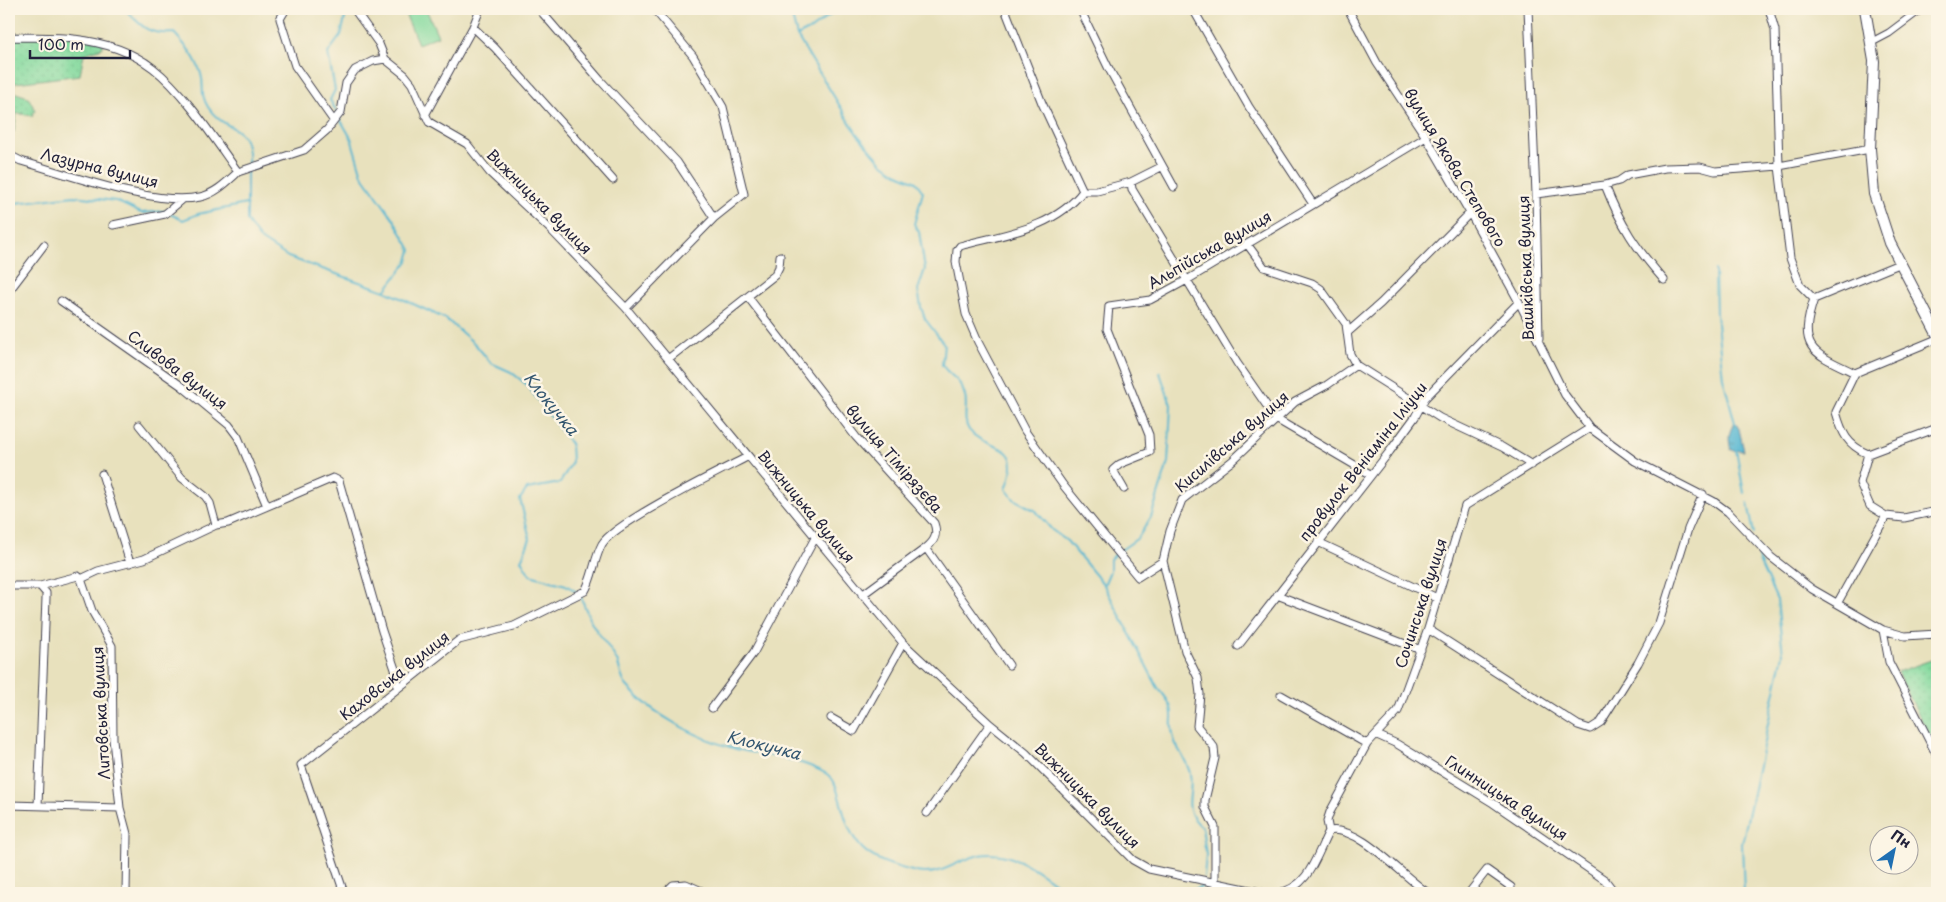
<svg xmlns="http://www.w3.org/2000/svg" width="1946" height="902" font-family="'Playpen Sans',sans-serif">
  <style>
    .grass { fill: url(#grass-dots); stroke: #527e6c }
    .pitch { fill: #82d99d; stroke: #527e6c }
    .water { fill: url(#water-ripples); stroke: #3a6c86 }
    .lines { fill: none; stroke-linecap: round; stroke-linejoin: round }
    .stream { stroke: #52b6d1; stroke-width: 2 }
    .street-casing { stroke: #403f4e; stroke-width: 9 }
    .secondary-casing { stroke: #403f4e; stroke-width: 12 }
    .street { stroke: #fff; stroke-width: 7 }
    .secondary { stroke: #fff; stroke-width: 10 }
    .labels { text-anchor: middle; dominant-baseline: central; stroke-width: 5; stroke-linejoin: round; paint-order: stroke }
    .street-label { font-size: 15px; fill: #22223b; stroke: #fcf5e5 }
    .water-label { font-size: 16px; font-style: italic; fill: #335670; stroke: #fcf5e5 }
  </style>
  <defs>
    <pattern id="grass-dots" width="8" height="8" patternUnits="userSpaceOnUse" patternTransform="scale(1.25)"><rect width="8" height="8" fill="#82d99d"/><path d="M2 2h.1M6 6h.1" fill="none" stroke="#70ba88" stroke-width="1.8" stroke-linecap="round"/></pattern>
    <pattern id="water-ripples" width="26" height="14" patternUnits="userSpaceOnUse" patternTransform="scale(1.25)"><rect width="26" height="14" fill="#52b6d1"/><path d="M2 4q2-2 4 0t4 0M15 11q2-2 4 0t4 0" fill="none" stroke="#4494ab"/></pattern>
  </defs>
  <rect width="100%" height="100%" fill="#fcf5e5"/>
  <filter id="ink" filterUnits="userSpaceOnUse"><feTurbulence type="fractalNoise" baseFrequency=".02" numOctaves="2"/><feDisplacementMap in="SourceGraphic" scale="10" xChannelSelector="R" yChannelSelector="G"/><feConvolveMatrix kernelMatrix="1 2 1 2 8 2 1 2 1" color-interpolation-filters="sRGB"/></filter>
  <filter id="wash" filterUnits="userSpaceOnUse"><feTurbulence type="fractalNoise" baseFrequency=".0096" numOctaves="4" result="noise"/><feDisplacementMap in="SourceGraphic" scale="20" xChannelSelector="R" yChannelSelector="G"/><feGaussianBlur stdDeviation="1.12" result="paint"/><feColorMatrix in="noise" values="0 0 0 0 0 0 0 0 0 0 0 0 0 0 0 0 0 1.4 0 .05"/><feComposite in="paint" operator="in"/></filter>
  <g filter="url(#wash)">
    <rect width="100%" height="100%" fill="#e8e1bd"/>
    <path class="grass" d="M9,34L59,35L103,41L102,48L84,54L80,75L15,83L13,89L16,93L28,97L35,110L32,116L17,113L14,132L9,130Z
      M1937,658V751L1897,672Z"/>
    <path class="pitch" d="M409,9H426L438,36L418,44L404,11Z"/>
    <path class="water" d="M1735,422L1739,429L1744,451L1731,450C1728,439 1728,432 1735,422Z"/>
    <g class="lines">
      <path class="stream" d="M125,9C142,27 148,35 174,33C186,46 196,57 201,74C205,87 199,92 208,107C226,135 251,120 248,166
        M790,9L797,36L857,134L882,163L896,173L916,182L923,192L914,224L919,232L925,269L918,290L921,307L925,319L944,344L942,365C951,378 960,377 965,396C968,407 962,420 969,430C988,454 1027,438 1006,489L1014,499L1036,511L1052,530L1067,541L1104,585L1158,688C1183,716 1165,716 1175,742C1179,752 1188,762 1190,774C1194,798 1180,808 1202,827L1206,855L1204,877
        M797,36L811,29L838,9
        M338,114L330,100L335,90L328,53L341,35L347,9
        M340,119L351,138L362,175L394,220L411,250L408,261L385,291
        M247,171V221L260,239L288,257L385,291L446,319L475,344L491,363L511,372L526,384L571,444L572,462L560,483L527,489L520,499L530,539L521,560L530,575L566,585L577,592
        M9,198L15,203L74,196L116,201L141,213L166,211
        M170,214L183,220L198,214L246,204
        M1715,270L1716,314L1723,378L1735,423
        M1736,450L1744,493
        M1748,503L1754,534
        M1121,550L1138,538L1151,517L1168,463L1171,405L1160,373
        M1104,585L1110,571V559L1116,554
        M580,595C584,604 587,614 592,623C599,636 610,647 617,661C620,668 621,679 626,685C652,715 699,739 736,749C766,756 800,758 827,774C836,780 837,791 840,800C853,849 864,858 912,871C941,879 955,860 980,855C1012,848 1045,875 1068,893
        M1186,893L1203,886V882
        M1744,893L1742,844L1783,654L1777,600L1759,561L1757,550"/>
    </g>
  </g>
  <g filter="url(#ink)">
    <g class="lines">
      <defs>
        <path id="street" d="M286,9L280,19L295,66L333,120
          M354,9L379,44L385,59L405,75L412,84L429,122L467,144L490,173L551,230L626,308L903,643L990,724L1026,753L1133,860L1149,869L1265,893
          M539,9L600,80L677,162L714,218
          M1005,9L1042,103L1083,191H1097L1131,182L1132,189L1237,363L1276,419L1370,474
          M1080,9L1108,67L1174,187
          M1193,9L1249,107L1313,204
          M1348,9L1377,63L1426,137L1470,213L1519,302L1565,395L1590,428L1635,461L1713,501L1728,512L1771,557L1812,589L1883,630L1905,636L1937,634
          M1528,9L1536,194L1539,338
          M1769,9L1775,30L1779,166L1790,258L1800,285L1814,299L1899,264
          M473,27L495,48L613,180
          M9,37C30,38 53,36 74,39C101,42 131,51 153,68C184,92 215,140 238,172L304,150L327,130L341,112L346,83L355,70L373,61L385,59
          M1872,42L1889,33L1921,9
          M425,115L473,27L480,9
          M9,155L21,161C67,174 156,207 200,197C215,194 227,182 238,172
          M1131,182L1161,167
          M1605,185C1621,226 1636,248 1664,280
          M1083,191C1054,229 1004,234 960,246L957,250L956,262L966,314L978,342L1025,431L1063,485L1138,577L1163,561
          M1536,194L1605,185L1619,181L1628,175L1665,168L1700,167L1715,171L1779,166L1870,149
          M113,225L165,214L183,199
          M1247,244L1264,267L1312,283L1321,289L1346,324L1350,354L1356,365L1440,418L1502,447L1532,465
          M9,291L44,245
          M748,297L856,437L934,523C938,534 935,541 926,548L1009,665
          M1814,299C1797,349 1813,353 1855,373L1937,339
          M61,301L183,387L229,425L238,437L267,506
          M626,308L714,218L744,194L723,107L693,56L654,9
          M1348,332L1381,303L1470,213
          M668,359L775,275L779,267L780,256
          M1855,373L1836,412C1842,433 1847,445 1868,454L1937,428
          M139,425L182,478L205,496L210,503L216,525
          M1868,454L1860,483L1870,506L1886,516L1904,518L1937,511
          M102,474L130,563
          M1124,489L1113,470L1120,464L1150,452L1149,435L1107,329L1109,306L1150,300L1187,280L1426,137
          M1318,542L1437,598
          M81,579L98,571L144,559L216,525L228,523L333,478L339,481L382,631L397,675V689
          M9,586H40L78,576L81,579L92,611L112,646L113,739L120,808L127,834L126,893
          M862,595L926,548
          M1277,595L1421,650
          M1838,602L1886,516
          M1428,629L1578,725L1590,729L1601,722L1638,663L1659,623L1688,529L1703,494
          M1883,630L1889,662L1937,756
          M1238,646L1390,451L1415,417L1425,398L1519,302
          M1281,695L1367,744
          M712,708L754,652L815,538
          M831,718L854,731L903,643
          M1377,735L1397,744L1493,803L1605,880L1615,893
          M9,805L120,808
          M38,806L46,598V593L40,586
          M927,813L990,724
          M1329,831L1327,821L1330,812L1367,744L1398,711L1428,629L1465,506L1590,428
          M1215,881V827L1205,807V800L1215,758L1214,747L1197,726L1200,694L1198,678L1185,651L1163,561L1170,531L1182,500L1232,461L1295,402L1327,385L1356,365
          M344,893L301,765L459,640L514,626L585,591C593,577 594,559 602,544C614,523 720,471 747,457
          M665,893L673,885L686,884L706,893
          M1278,893C1309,888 1316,856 1329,831C1358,824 1403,877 1428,893
          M1469,893L1487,870L1511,887"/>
        <path id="secondary" d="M1865,9L1874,61L1870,149L1874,194L1890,243L1937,334"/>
      </defs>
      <use href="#street" class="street-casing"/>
      <use href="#secondary" class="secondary-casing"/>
      <use href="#street" class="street"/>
      <use href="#secondary" class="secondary"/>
    </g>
  </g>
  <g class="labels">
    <g class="street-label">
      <text transform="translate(100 167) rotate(14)">Лазурна вулиця</text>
      <text transform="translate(1456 167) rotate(59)">вулиця Якова Степового</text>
      <text transform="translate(540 201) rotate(45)">Вижницька вулиця</text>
      <text transform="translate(1209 249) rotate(-30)">Альпійська вулиця</text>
      <text transform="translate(1525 268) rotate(-92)">Вашківська вулиця</text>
      <text transform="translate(178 369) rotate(37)">Сливова вулиця</text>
      <text transform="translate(1231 441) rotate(-41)">Кисилівська вулиця</text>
      <text transform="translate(895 458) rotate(49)">вулиця Тімірязєва</text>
      <text transform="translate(1362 461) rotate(-52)">провулок Веніаміна Іліуци</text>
      <text transform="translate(807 506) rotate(50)">Вижницька вулиця</text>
      <text transform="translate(1420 603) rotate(-72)">Сочинська вулиця</text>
      <text transform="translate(394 675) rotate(-38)">Каховська вулиця</text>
      <text transform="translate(100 713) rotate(-93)">Литовська вулиця</text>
      <text transform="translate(1088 795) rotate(45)">Вижницька вулиця</text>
      <text transform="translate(1507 797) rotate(33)">Глинницька вулиця</text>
    </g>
    <g class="water-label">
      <text transform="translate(552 403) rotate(51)">Клокучка</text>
      <text transform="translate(764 744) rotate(14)">Клокучка</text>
    </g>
  </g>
  <rect width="1946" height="902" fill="none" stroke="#fcf5e5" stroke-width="30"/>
  <g transform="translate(1894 850) rotate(33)"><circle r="24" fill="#fcf5e5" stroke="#a5a1a1"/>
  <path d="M0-4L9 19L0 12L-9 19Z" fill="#1f6fb2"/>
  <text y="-8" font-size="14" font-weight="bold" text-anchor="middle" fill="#22223b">Пн</text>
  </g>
  <path d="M30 50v8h100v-8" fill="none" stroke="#22223b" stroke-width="2.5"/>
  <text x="38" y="50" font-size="15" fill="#22223b" stroke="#fcf5e5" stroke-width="4" paint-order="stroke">100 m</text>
</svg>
